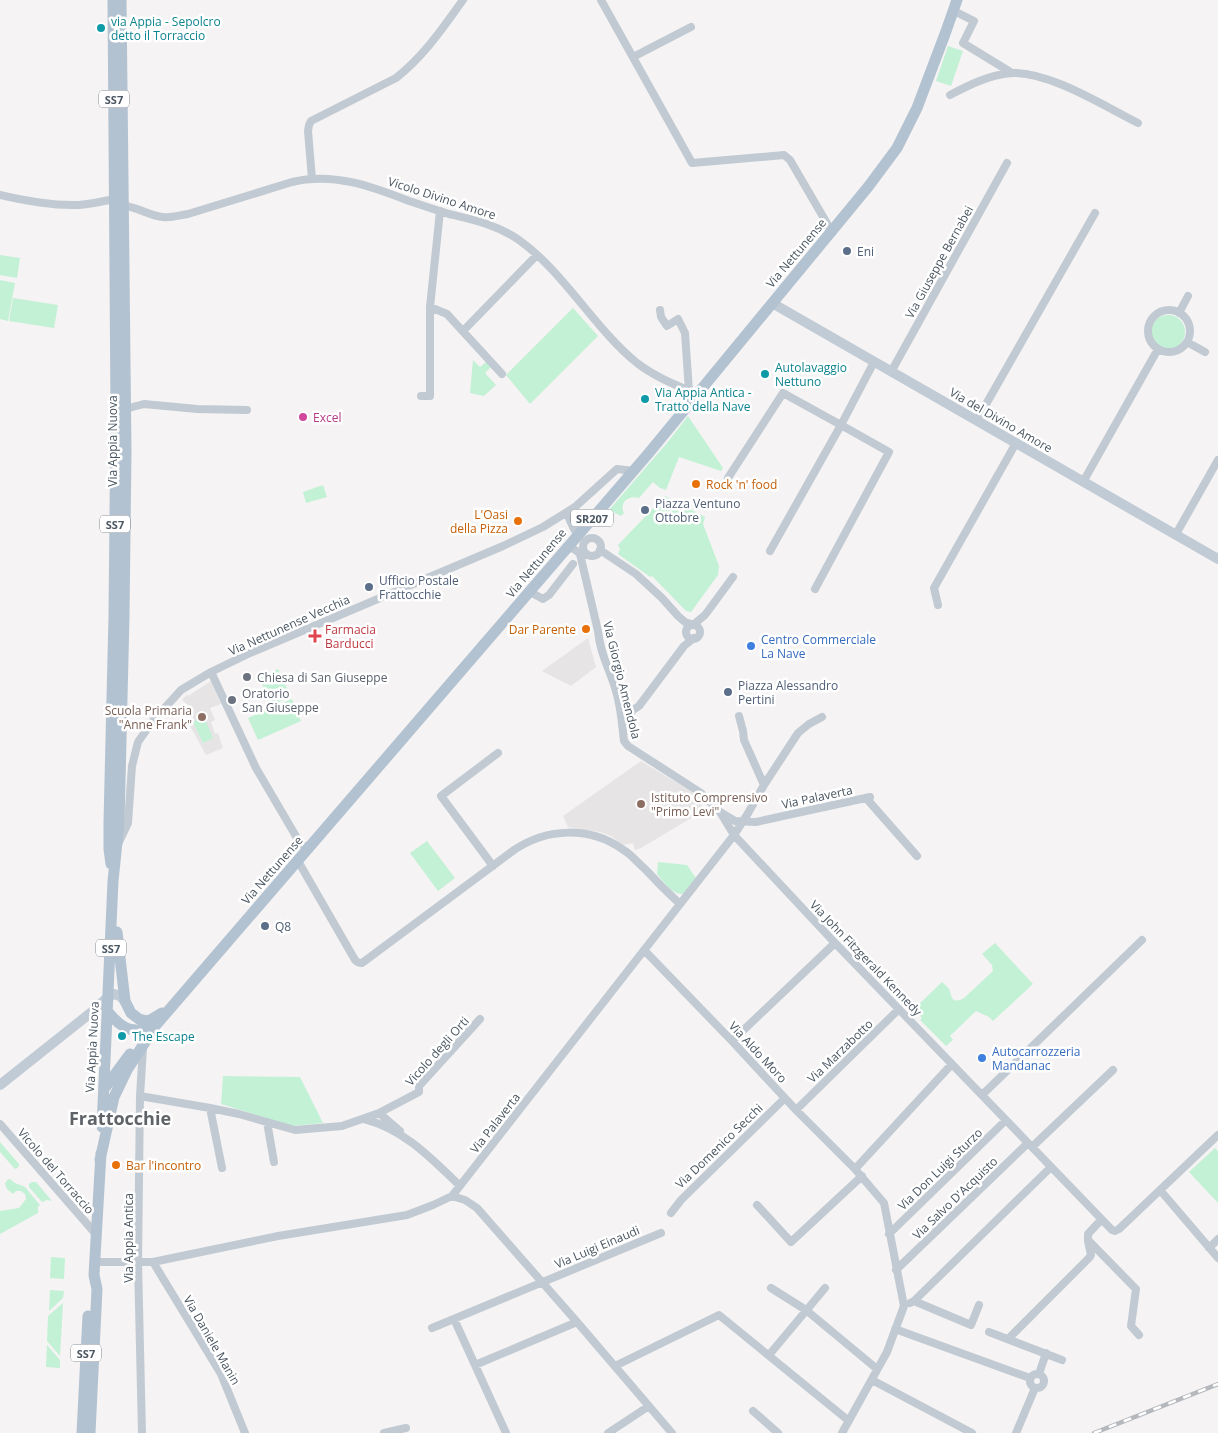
<svg xmlns="http://www.w3.org/2000/svg" width="1218" height="1433" font-family="'Open Sans',sans-serif">
  <style>
    .education { fill: #e6e4e5 }
    .green { fill: #c3f1d5 }
    .lines { fill: none; stroke-linecap: round; stroke-linejoin: round }
    .minor { stroke: #c1cad2; stroke-width: 8 }
    .secondary { stroke: #c1cbd6; stroke-width: 10 }
    .primary { stroke: #b3c2d1; stroke-width: 11 }
    .rail-casing { stroke: #b5b8bd; stroke-width: 4.5 }
    .rail { stroke: #fff; stroke-width: 2.5; stroke-dasharray: 8; stroke-linecap: butt }
    .culture-dot { fill: #0f9aa8; stroke: #fff; stroke-width: 2 }
    .service-dot { fill: #5c6f8a; stroke: #fff; stroke-width: 2 }
    .hotel-dot { fill: #d1479c; stroke: #fff; stroke-width: 2 }
    .food-dot { fill: #e8710a; stroke: #fff; stroke-width: 2 }
    .health-dot { fill: #e0444e; stroke: #fff; stroke-width: 2 }
    .shop-dot { fill: #3f7fe0; stroke: #fff; stroke-width: 2 }
    .worship-dot { fill: #6b7280; stroke: #fff; stroke-width: 2 }
    .education-dot { fill: #8d6e63; stroke: #fff; stroke-width: 2 }
    .labels { text-anchor: middle; dominant-baseline: central; stroke-width: 5; stroke-linejoin: round; paint-order: stroke }
    .shield { fill: #fff; stroke: #808990; stroke-width: 1 }
    .shield-label { font-size: 11px; font-weight: bold; fill: #4a5661 }
    .culture-label { font-size: 12px; fill: #0d838f; stroke: #fff; text-anchor: start }
    .street-label { font-size: 12px; fill: #4a5661; stroke: #fff }
    .service-label { font-size: 12px; fill: #4e5e75; stroke: #fff; text-anchor: start }
    .hotel-label { font-size: 12px; fill: #b23c85; stroke: #fff; text-anchor: start }
    .food-label { font-size: 12px; fill: #c56008; stroke: #fff; text-anchor: start }
    .health-label { font-size: 12px; fill: #be3a42; stroke: #fff; text-anchor: start }
    .shop-label { font-size: 12px; fill: #366cbe; stroke: #fff; text-anchor: start }
    .worship-label { font-size: 12px; fill: #5b616d; stroke: #fff; text-anchor: start }
    .education-label { font-size: 12px; fill: #785e54; stroke: #fff; text-anchor: end }
    .district-label { font-size: 18px; font-weight: bold; fill: #5f6368; stroke: #fff }
  </style>
  <rect width="100%" height="100%" fill="#f5f3f3"/>
  <path class="education" d="M588,638L596,667L571,686L542,671Z
    M211,681L221,704L210,708L215,720L211,722L215,734L218,733L223,748L206,755L188,722L191,718L189,716L194,710L182,700L187,694L188,696Z
    M641,761L699,796L703,811L641,848L635,850L633,843L623,845L611,836L600,832L568,827L563,816Z"/>
  <path class="green" d="M948,46L963,51L951,86L936,81Z
    M0,255L20,258L17,278L0,275Z
    M0,280L15,283L8,321L0,319Z
    M13,298L58,305L54,328L9,321Z
    M573,308L598,336L530,404L506,375Z
    M1151 332a17 17 0 1 1 34 0a17 17 0 1 1-34 0Z
    M473,360L480,367L486,362L491,367L485,373L496,385L484,396L470,393Z
    M688,416L723,468L721,471L679,457L666,490L660,488L653,482L639,498C628,495 619,503 624,513L621,516L609,510L667,443Z
    M323,485L327,497L306,503L303,492Z
    M665,496L705,517L703,524L719,566L718,575L691,612L686,611L652,576L650,577L618,554L620,549L618,545Z
    M278,669L291,697L272,705L259,678Z
    M292,699L301,721L258,740L248,718Z
    M204,717L213,738L203,743L193,722Z
    M427,841L455,878L438,891L410,853Z
    M658,862L687,865L696,878L684,894C672,895 664,882 657,874Z
    M995,943L1033,984L993,1021L989,1017L976,1011L950,1036L953,1040L946,1046L920,1020L922,1018L914,1009L942,982C944,984 947,986 949,989C952,996 951,1005 964,998L993,971L992,965L982,954Z
    M223,1076L300,1077L323,1123L292,1126L221,1104Z
    M0,1142L19,1164V1166L16,1169L14,1168L0,1152Z
    M1215,1148L1218,1151V1203L1189,1172Z
    M10,1179L15,1183L25,1187L40,1205L38,1207V1213L0,1234V1211L19,1208L26,1199L25,1194L21,1191H16L13,1194L7,1189L5,1184L7,1180Z
    M32,1182H36L52,1201L47,1200L42,1202L29,1187V1184Z
    M51,1257L65,1258L64,1279L50,1278Z
    M50,1290L64,1291L63,1298L49,1311Z
    M63,1303L60,1356L47,1341L48,1316Z
    M47,1345L60,1360V1368L46,1367Z"/>
  <g class="lines">
    <path class="minor" d="M601,0L692,163L784,155L790,160L832,232
      M954,11L974,21L963,43L1012,73
      M633,57L691,27
      M950,95C969,85 989,75 1011,73C1049,71 1104,106 1138,123
      M312,179L308,131L309,125L311,121L396,78C424,56 442,29 463,0
      M0,195C25,201 53,206 79,205C91,204 103,201 115,199
      M124,206C138,207 150,216 163,217C172,218 180,215 188,214L292,182C333,172 371,186 409,201C422,205 435,210 449,214C474,220 498,225 519,240C564,272 594,328 637,363C655,377 676,385 697,394
      M430,307L447,314L502,374
      M660,310L661,317L667,326L678,319L685,333L689,391
      M1148 331a21 21 0 1 1 42 0a21 21 0 1 1-42 0Z
      M1179,313L1188,296
      M463,331L537,255
      M1187,342L1205,352
      M891,372L1007,163
      M421,396H430V307L440,211
      M125,409L144,404L197,409L247,410
      M977,420L1095,213
      M728,478L783,393L841,425L770,551
      M1083,482L1158,349
      M566,513C571,520 572,528 578,535
      M1176,534L1218,460
      M583 547a9 9 0 1 1 18 0a9 9 0 1 1-18 0Z
      M565,549C572,547 575,549 580,554L598,631C600,654 610,670 616,691C621,707 622,724 624,741L628,746L701,793L720,812L735,821L756,822L870,797
      M600,550L636,574L662,598L678,616L685,622L693,625L705,615L733,577
      M815,589L889,452L841,425L874,362
      M530,592L543,599L549,595L573,564
      M938,605L934,588L1016,443
      M686 632a7 7 0 1 1 14 0a7 7 0 1 1-14 0Z
      M211,672L256,768L297,838L307,850
      M739,716L743,731L744,740L764,785
      M622,724L633,710L639,706L684,646L694,638
      M866,798L917,856
      M720,812L734,835L835,943L1112,1230L1115,1231L1119,1229L1218,1135
      M119,842L128,823L132,766L138,742L152,722L181,690L211,672L250,653L503,546L543,527L575,507L617,469L634,471
      M298,861L351,953C354,958 356,964 362,963L514,850C547,828 589,826 622,849C631,854 637,862 645,869C656,881 668,893 680,904
      M493,866L441,796L498,753
      M644,950L732,1041L796,1110L855,1169L884,1203L904,1306L887,1352L842,1433
      M732,1041L835,943
      M982,1095L1142,940
      M140,1096L210,1108L239,1114L295,1130L342,1126L379,1113L419,1092V1086L480,1019
      M210,1108L222,1168
      M796,1110L899,1009
      M379,1113L400,1131
      M364,1119C404,1129 432,1159 460,1186
      M267,1122L274,1162
      M0,1124L95,1233
      M1032,1147L1113,1070
      M855,1169L952,1064
      M1160,1190L1218,1258
      M452,1196L465,1200L477,1208L577,1322L672,1433
      M757,1205L791,1242L862,1176
      M671,1213L681,1200L785,1098
      M1101,1220L1088,1234V1240L1136,1289L1131,1326L1139,1335
      M889,1234L1006,1120
      M1209,1248L1218,1239
      M95,1262H153L278,1236L407,1215L433,1205L452,1196L734,835L747,815L764,785L798,733L809,724L822,717
      M153,1262L221,1374L245,1433
      M896,1270L1028,1143
      M771,1288L806,1310L877,1369
      M914,1301L1051,1167
      M910,1303L914,1301L971,1325L979,1305
      M454,1319L506,1433
      M432,1328L661,1233
      M895,1329L1030,1378
      M989,1332L1062,1360
      M1008,1339L1089,1258L1091,1255L1088,1241
      M769,1355L825,1288
      M475,1365L577,1322
      M615,1366L719,1315L849,1421
      M1030 1381a7 7 0 1 1 14 0a7 7 0 1 1-14 0Z
      M1039,1374L1046,1353
      M872,1380L972,1433
      M753,1411L778,1433
      M142,1433L138,1262L140,1096L143,1048
      M384,1433L406,1428
      M608,1433L649,1406
      M1016,1433L1035,1388"/>
    <path class="secondary" d="M772,303L1218,559
      M0,1085L93,1011L108,997L114,994L120,996L125,1001"/>
    <path class="primary" d="M111,864L109,849V822L114,616L116,411L113,0
      M117,932L125,1001L131,1013L139,1019L147,1021L152,1019L162,1013
      M108,1012C123,1030 133,1035 156,1025
      M104,1089L130,1054
      M102,1127L113,881L119,823L124,616L126,452L121,0
      M100,1160L114,1097L127,1070L156,1025L648,454L868,187L897,148L917,108L945,34L957,0
      M82,1433L88,1316
      M90,1433L97,1289L94,1275L101,1153"/>
    <defs>
      <path id="rail" d="M1094,1433L1218,1384"/>
    </defs>
    <use href="#rail" class="rail-casing"/>
    <use href="#rail" class="rail"/>
  </g>
  <g class="culture-dot">
    <circle cx="101" cy="28" r="5"/>
    <circle cx="765" cy="374" r="5"/>
    <circle cx="645" cy="399" r="5"/>
    <circle cx="122" cy="1036" r="5"/>
  </g>
  <g class="service-dot">
    <circle cx="847" cy="251" r="5"/>
    <circle cx="645" cy="510" r="5"/>
    <circle cx="369" cy="587" r="5"/>
    <circle cx="728" cy="692" r="5"/>
    <circle cx="265" cy="926" r="5"/>
  </g>
  <circle class="hotel-dot" cx="303" cy="417" r="5"/>
  <g class="food-dot">
    <circle cx="696" cy="484" r="5"/>
    <circle cx="518" cy="521" r="5"/>
    <circle cx="586" cy="629" r="5"/>
    <circle cx="116" cy="1165" r="5"/>
  </g>
  <path class="health-dot" d="M312.5 628.5h5v5h5v5h-5v5h-5v-5h-5v-5h5z"/>
  <g class="shop-dot">
    <circle cx="751" cy="646" r="5"/>
    <circle cx="982" cy="1058" r="5"/>
  </g>
  <g class="worship-dot">
    <circle cx="247" cy="677" r="5"/>
    <circle cx="232" cy="700" r="5"/>
  </g>
  <g class="education-dot">
    <circle cx="202" cy="717" r="5"/>
    <circle cx="641" cy="804" r="5"/>
  </g>
  <g class="labels">
    <g class="shield">
      <rect x="99" y="90.5" width="30" height="17" rx="4"/>
      <rect x="571" y="509.5" width="42" height="17" rx="4"/>
      <rect x="100" y="515.5" width="30" height="17" rx="4"/>
      <rect x="96" y="939.5" width="30" height="17" rx="4"/>
      <rect x="71" y="1344.5" width="30" height="17" rx="4"/>
    </g>
    <g class="shield-label">
      <text x="114" y="99">SS7</text>
      <text x="592" y="518">SR207</text>
      <text x="115" y="524">SS7</text>
      <text x="111" y="948">SS7</text>
      <text x="86" y="1353">SS7</text>
    </g>
    <g class="culture-label">
      <text x="111" y="21">via Appia - Sepolcro<tspan x="111" dy="14">detto il Torraccio</tspan></text>
      <text x="775" y="367">Autolavaggio<tspan x="775" dy="14">Nettuno</tspan></text>
      <text x="655" y="392">Via Appia Antica -<tspan x="655" dy="14">Tratto della Nave</tspan></text>
      <text x="132" y="1036">The Escape</text>
    </g>
    <g class="street-label">
      <text transform="translate(442 198) rotate(18)">Vicolo Divino Amore</text>
      <text transform="translate(796 253) rotate(-50)">Via Nettunense</text>
      <text transform="translate(939 262) rotate(-61)">Via Giuseppe Bernabei</text>
      <text transform="translate(1001 420) rotate(30)">Via del Divino Amore</text>
      <text transform="translate(112 441) rotate(-90)">Via Appia Nuova</text>
      <text transform="translate(536 563) rotate(-50)">Via Nettunense</text>
      <text transform="translate(289 625) rotate(-24)">Via Nettunense Vecchia</text>
      <text transform="translate(622 680) rotate(76)">Via Giorgio Amendola</text>
      <text transform="translate(817 797) rotate(-12)">Via Palaverta</text>
      <text transform="translate(272 870) rotate(-49)">Via Nettunense</text>
      <text transform="translate(866 958) rotate(46)">Via John Fitzgerald Kennedy</text>
      <text transform="translate(92 1047) rotate(-87)">Via Appia Nuova</text>
      <text transform="translate(437 1051) rotate(-48)">Vicolo degli Orti</text>
      <text transform="translate(840 1051) rotate(-44)">Via Marzabotto</text>
      <text transform="translate(758 1052) rotate(47)">Via Aldo Moro</text>
      <text transform="translate(495 1123) rotate(-52)">Via Palaverta</text>
      <text transform="translate(719 1146) rotate(-44)">Via Domenico Secchi</text>
      <text transform="translate(940 1169) rotate(-44)">Via Don Luigi Sturzo</text>
      <text transform="translate(56 1171) rotate(49)">Vicolo del Torraccio</text>
      <text transform="translate(955 1198) rotate(-44)">Via Salvo D'Acquisto</text>
      <text transform="translate(128 1238) rotate(-90)">Via Appia Antica</text>
      <text transform="translate(597 1247) rotate(-23)">Via Luigi Einaudi</text>
      <text transform="translate(212 1340) rotate(60)">Via Daniele Manin</text>
    </g>
    <g class="service-label">
      <text x="857" y="251">Eni</text>
      <text x="655" y="503">Piazza Ventuno<tspan x="655" dy="14">Ottobre</tspan></text>
      <text x="379" y="580">Ufficio Postale<tspan x="379" dy="14">Frattocchie</tspan></text>
      <text x="738" y="685">Piazza Alessandro<tspan x="738" dy="14">Pertini</tspan></text>
      <text x="275" y="926">Q8</text>
    </g>
    <g class="hotel-label">
      <text x="313" y="417">Excel</text>
    </g>
    <g class="food-label">
      <text x="706" y="484">Rock 'n' food</text>
      <text x="508" y="514" text-anchor="end">L'Oasi<tspan x="508" dy="14">della Pizza</tspan></text>
      <text x="576" y="629" text-anchor="end">Dar Parente</text>
      <text x="126" y="1165">Bar l'incontro</text>
    </g>
    <g class="health-label">
      <text x="325" y="629">Farmacia<tspan x="325" dy="14">Barducci</tspan></text>
    </g>
    <g class="shop-label">
      <text x="761" y="639">Centro Commerciale<tspan x="761" dy="14">La Nave</tspan></text>
      <text x="992" y="1051">Autocarrozzeria<tspan x="992" dy="14">Mandanac</tspan></text>
    </g>
    <g class="worship-label">
      <text x="257" y="677">Chiesa di San Giuseppe</text>
      <text x="242" y="693">Oratorio<tspan x="242" dy="14">San Giuseppe</tspan></text>
    </g>
    <g class="education-label">
      <text x="192" y="710">Scuola Primaria<tspan x="192" dy="14">"Anne Frank"</tspan></text>
      <text x="651" y="797" text-anchor="start">Istituto Comprensivo<tspan x="651" dy="14">"Primo Levi"</tspan></text>
    </g>
    <g class="district-label">
      <text x="120" y="1118">Frattocchie</text>
    </g>
  </g>
</svg>
